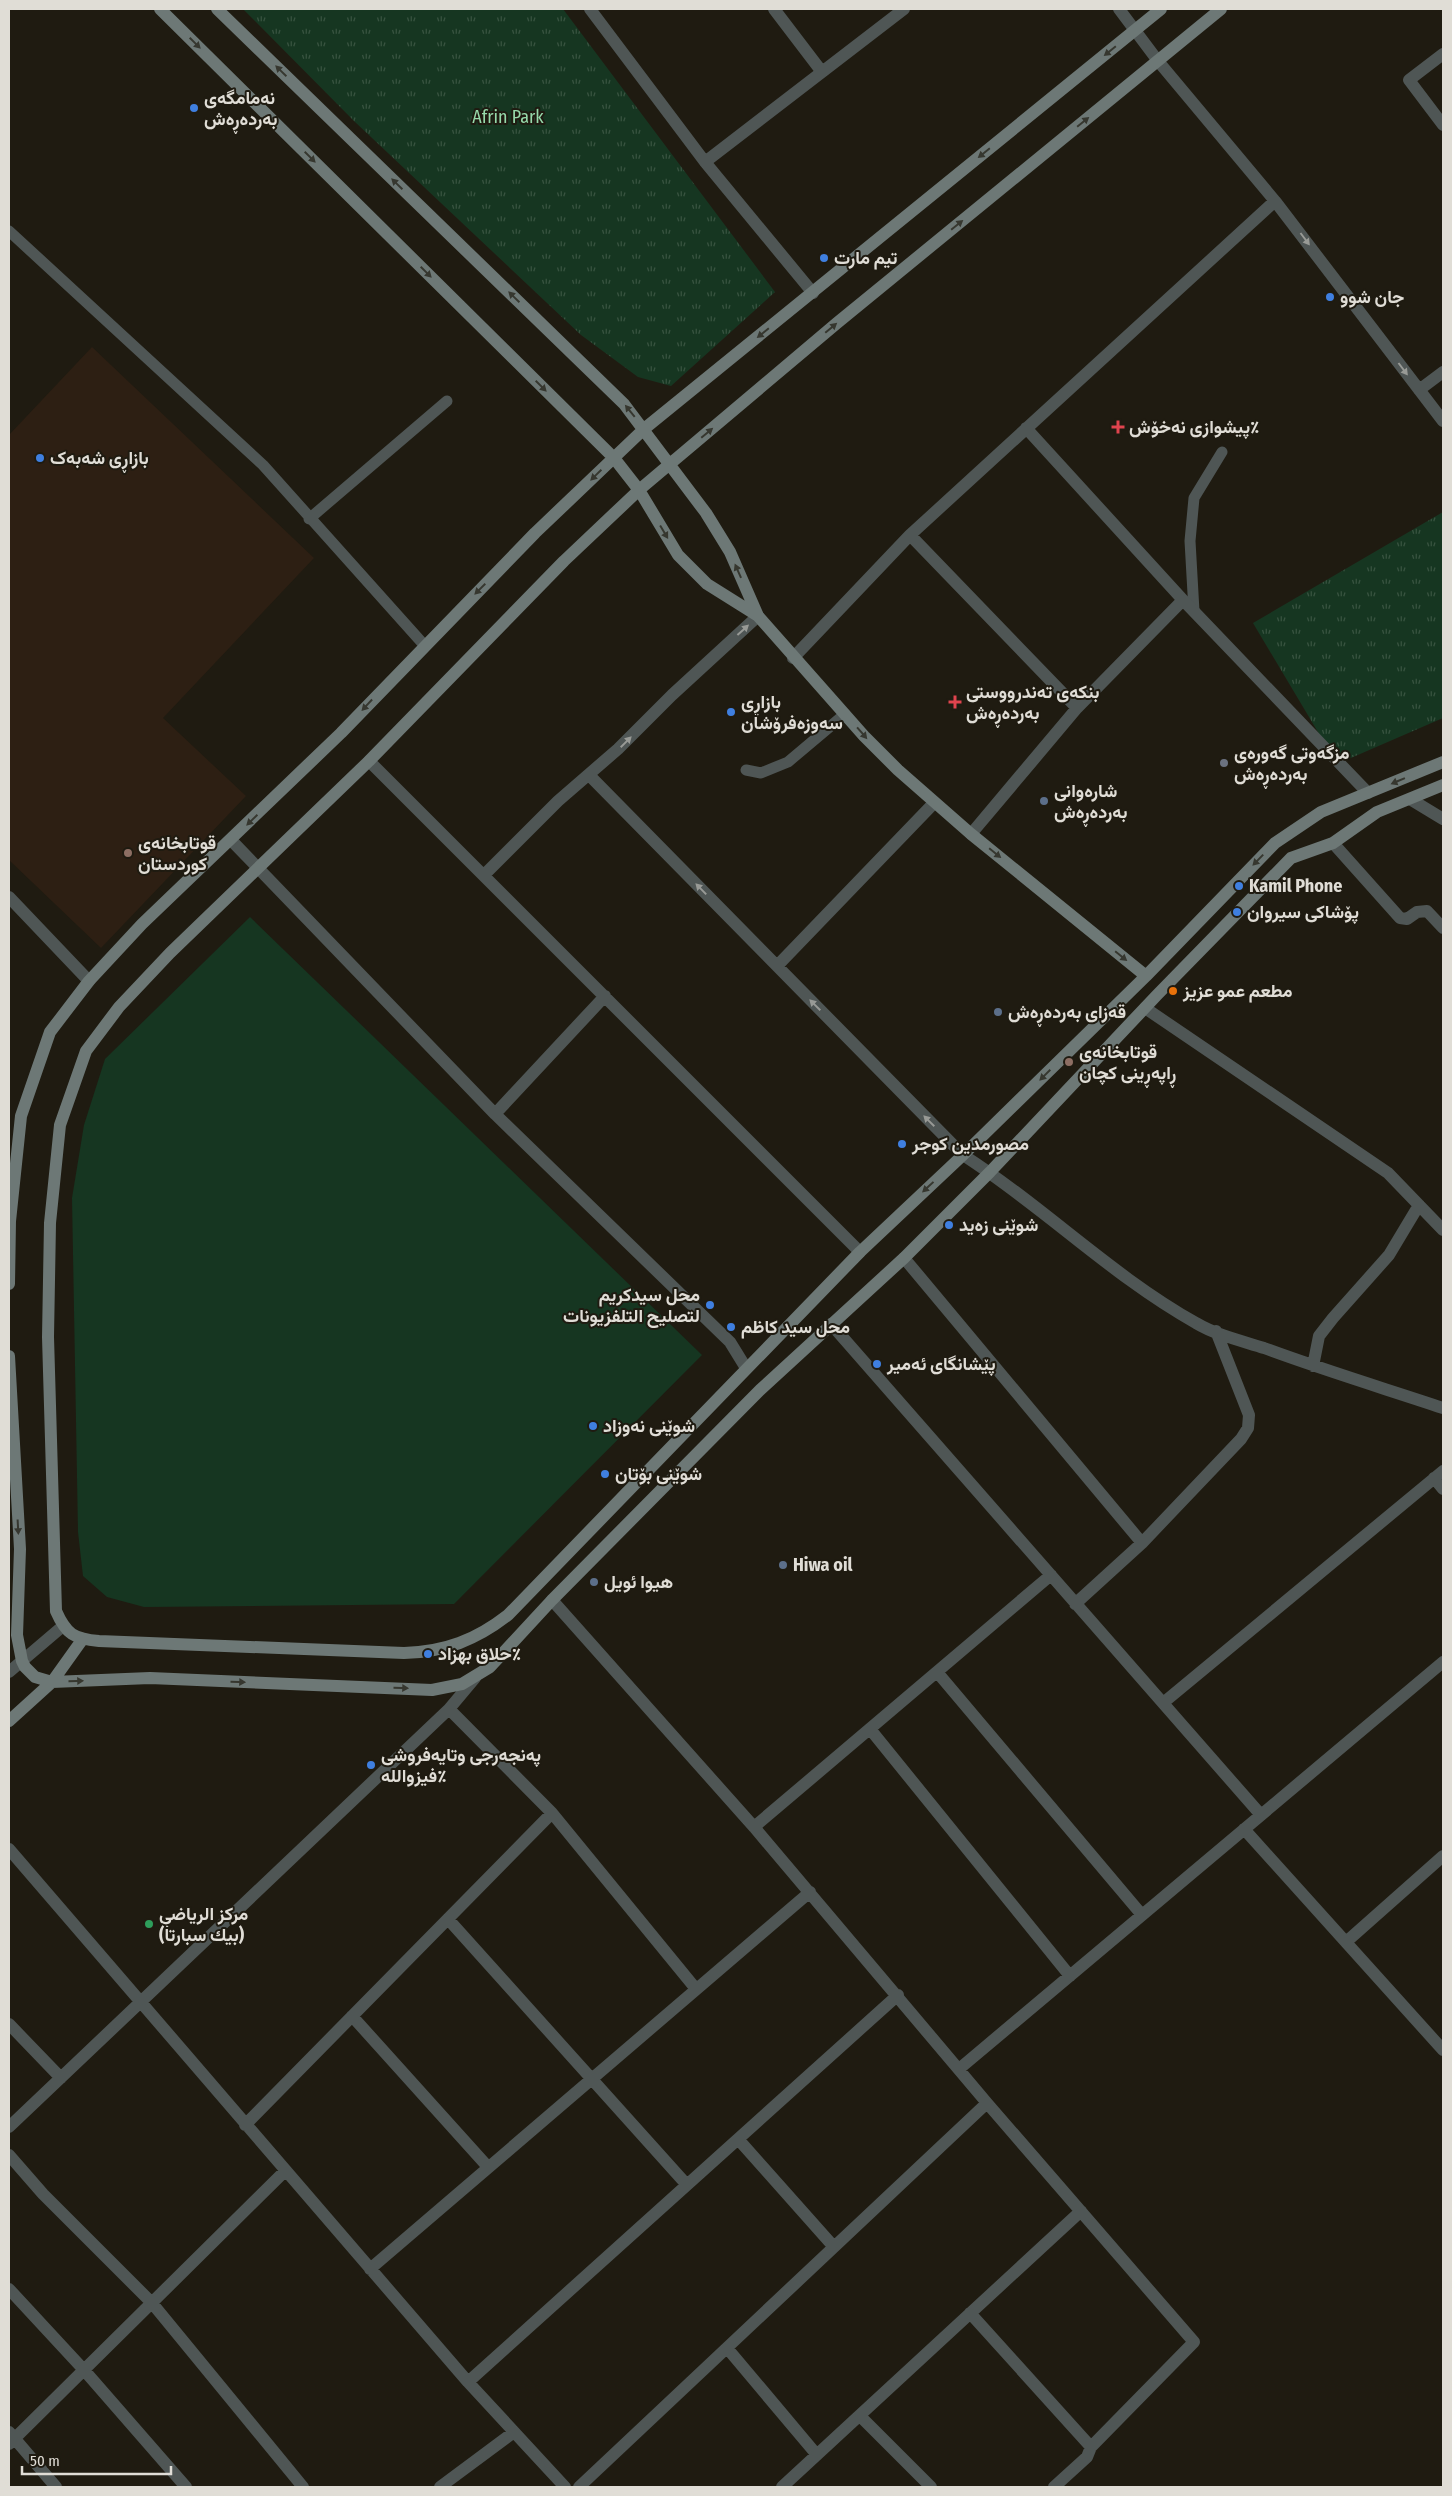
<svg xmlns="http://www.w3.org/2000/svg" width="1452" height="2496" font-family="'Fira Sans Condensed',Vazirmatn,sans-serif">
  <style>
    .commercial { fill: #2d1f13 }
    .grass { fill: url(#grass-tufts) }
    .pitch { fill: #163621 }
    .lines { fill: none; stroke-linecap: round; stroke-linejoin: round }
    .service { stroke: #4f5655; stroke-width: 11 }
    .minor { stroke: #4f5655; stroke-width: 12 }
    .secondary { stroke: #6d7876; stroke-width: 12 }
    .oneway { fill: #36372f }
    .oneway2 { fill: #989a96 }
    .shop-dot { fill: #3f7fe0; stroke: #1f1b11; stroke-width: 2 }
    .health-dot { fill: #e0444e; stroke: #1f1b11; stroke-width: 2 }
    .worship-dot { fill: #6b7280; stroke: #1f1b11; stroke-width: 2 }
    .service-dot { fill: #5c6f8a; stroke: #1f1b11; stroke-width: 2 }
    .education-dot { fill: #8d6e63; stroke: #1f1b11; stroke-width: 2 }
    .food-dot { fill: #e8710a; stroke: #1f1b11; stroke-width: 2 }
    .leisure-dot { fill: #2e9e5b; stroke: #1f1b11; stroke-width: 2 }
    .labels { text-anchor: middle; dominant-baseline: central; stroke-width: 4; stroke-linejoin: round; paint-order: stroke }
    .poi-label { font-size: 18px; font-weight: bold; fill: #e0ddd6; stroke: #1f1b11; text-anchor: start }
    .park-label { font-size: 18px; fill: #97daab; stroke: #1f1b11 }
  </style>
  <defs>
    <pattern id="grass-tufts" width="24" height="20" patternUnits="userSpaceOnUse" patternTransform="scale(1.25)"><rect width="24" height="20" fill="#163621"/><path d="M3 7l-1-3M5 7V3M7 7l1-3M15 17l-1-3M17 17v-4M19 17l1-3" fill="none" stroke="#385340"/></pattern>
  </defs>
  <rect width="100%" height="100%" fill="#1f1b11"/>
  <path class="commercial" d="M92,347L314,558L163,718L246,796L101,948L9,860V435Z"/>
  <path class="grass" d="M243,9H563L775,292L671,386L638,377L581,335L354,121Z
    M1443,512V718L1337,764L1253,623Z"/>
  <path class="pitch" d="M250,917L702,1355L454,1604L144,1607L107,1597L83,1576L78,1532L72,1198L84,1125L105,1059Z"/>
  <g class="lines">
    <path class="service" d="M9,231L263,465L425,646
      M309,519L447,401
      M1194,611L1190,541L1194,498L1222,452
      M746,770L761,773L788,762L845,714"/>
    <path class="minor" d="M590,9L705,162L813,293
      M774,9L822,72
      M1119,9L1158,61L1275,201L1443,421
      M1443,54L1409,80L1443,125
      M705,162L904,9
      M1419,390L1443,372
      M1026,428L1183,600L1368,793
      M910,535L1077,708
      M793,658L910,535L1275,201
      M369,761L860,1252
      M589,775L963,1155C1044,1207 1112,1276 1196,1323C1216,1335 1242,1341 1264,1348C1323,1370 1383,1388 1443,1408
      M1410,799L1443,819
      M971,834L1077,708L1183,600
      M231,840L495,1114L730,1342L746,1368
      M1333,843L1400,918L1407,919L1417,912L1427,911L1443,928
      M484,875L558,801L618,749L672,695L758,616
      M9,897L89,981
      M777,966L934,803
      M1145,1008L1388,1173L1443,1230
      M495,1114L605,996
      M904,1258L1142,1543
      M831,1324L1261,1815
      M1313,1366L1319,1336L1333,1318L1389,1255L1419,1205
      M1434,1478L1443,1489
      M552,1600L754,1827L987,2103L1194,2342L1091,2447L1087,2457L1054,2487
      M1075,1604L1142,1543L1241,1439L1248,1428L1249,1415L1216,1331
      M9,1672L63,1626
      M937,1672L1142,1915
      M1163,1703L1443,1471
      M449,1709L552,1813L696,1989
      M870,1729L1070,1976
      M754,1827L1051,1575
      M1244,1829L1443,2050
      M9,1849L468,2382L565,2487
      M448,1919L687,2185
      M1346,1942L1443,1856
      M352,2016L488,2167
      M9,2024L61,2078
      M959,2069L1443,1662
      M245,2125L552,1813
      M9,2127L449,1709L475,1678
      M738,2139L834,2247
      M9,2155L43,2194L152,2303L303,2487
      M370,2269L810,1892
      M9,2289L84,2370L186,2487
      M970,2313L1091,2447
      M727,2348L817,2455
      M468,2382L898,1995
      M860,2416L931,2487
      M9,2432L56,2487
      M9,2444L285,2171
      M440,2487L514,2432
      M579,2487L987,2103
      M782,2487L1081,2211"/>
    <path class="secondary" d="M160,9L614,458L639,490L678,555L707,584L758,616
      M217,9L624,404L706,513L730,552L758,616L864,736L898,770L971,834L1146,976
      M1221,9L837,323L639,490L564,561L369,761L170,953L119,1007L86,1051L60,1125L50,1223L48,1337L56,1611C66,1634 74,1639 99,1641L404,1653C445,1652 476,1640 508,1615L860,1252L963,1155L1146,976L1275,843L1321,812L1443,762
      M9,1284L10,1221L21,1116L50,1032L89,981L142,924L341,733L535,533L644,429L1161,9
      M9,1356L20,1549L17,1635L22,1661L25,1667L35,1677L52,1682L150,1678L432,1690L462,1684L490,1667L552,1600L760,1390L904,1258L990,1172L1157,995L1291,858L1333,843L1377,812L1443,785
      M9,1721L52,1682L82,1640"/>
  </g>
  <defs><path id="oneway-solid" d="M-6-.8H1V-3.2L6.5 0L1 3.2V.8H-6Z" transform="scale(1.25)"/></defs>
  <g class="oneway">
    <use href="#oneway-solid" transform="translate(195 43) rotate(45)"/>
    <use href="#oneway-solid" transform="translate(1110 51) rotate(141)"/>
    <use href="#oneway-solid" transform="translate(281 71) rotate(-136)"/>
    <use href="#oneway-solid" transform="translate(1083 122) rotate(-39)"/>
    <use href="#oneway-solid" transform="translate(984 153) rotate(141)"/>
    <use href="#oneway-solid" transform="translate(310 157) rotate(45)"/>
    <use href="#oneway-solid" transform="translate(397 184) rotate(-136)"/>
    <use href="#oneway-solid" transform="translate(957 225) rotate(-39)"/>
    <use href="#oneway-solid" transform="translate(426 272) rotate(45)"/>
    <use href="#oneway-solid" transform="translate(514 297) rotate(-136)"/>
    <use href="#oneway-solid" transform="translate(831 328) rotate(-40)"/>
    <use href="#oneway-solid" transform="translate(763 333) rotate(141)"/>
    <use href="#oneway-solid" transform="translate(541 386) rotate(45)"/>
    <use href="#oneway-solid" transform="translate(630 411) rotate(-129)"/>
    <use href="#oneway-solid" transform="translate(707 433) rotate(-40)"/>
    <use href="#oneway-solid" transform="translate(596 475) rotate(136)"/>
    <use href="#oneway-solid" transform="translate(664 532) rotate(59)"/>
    <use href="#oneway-solid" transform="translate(738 571) rotate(-114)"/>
    <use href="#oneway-solid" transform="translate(480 589) rotate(135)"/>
    <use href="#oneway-solid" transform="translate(367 705) rotate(133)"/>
    <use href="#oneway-solid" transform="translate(862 733) rotate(49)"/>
    <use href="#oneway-solid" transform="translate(1398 781) rotate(157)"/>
    <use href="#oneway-solid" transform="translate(252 820) rotate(136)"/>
    <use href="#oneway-solid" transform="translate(995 853) rotate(39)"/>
    <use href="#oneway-solid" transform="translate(1258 860) rotate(134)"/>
    <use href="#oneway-solid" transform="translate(1121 956) rotate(39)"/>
    <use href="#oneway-solid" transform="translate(1045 1075) rotate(135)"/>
    <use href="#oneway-solid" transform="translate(928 1187) rotate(137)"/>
    <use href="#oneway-solid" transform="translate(18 1527) rotate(87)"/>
    <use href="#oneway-solid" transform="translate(76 1681) rotate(-2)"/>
    <use href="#oneway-solid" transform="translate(238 1682) rotate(2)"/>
    <use href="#oneway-solid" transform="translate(401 1688) rotate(2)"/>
  </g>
  <g class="oneway2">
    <use href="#oneway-solid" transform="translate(1305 239) rotate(53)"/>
    <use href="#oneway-solid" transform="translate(1403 369) rotate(53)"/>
    <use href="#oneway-solid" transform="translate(743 630) rotate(-42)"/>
    <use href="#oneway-solid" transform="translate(626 742) rotate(-45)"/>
    <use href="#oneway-solid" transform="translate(701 889) rotate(-134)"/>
    <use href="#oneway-solid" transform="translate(815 1005) rotate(-135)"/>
    <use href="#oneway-solid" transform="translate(929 1121) rotate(-135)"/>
  </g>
  <g class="shop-dot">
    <circle cx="194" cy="108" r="5"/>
    <circle cx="824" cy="258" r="5"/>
    <circle cx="1330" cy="297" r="5"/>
    <circle cx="40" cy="458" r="5"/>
    <circle cx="731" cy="712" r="5"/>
    <circle cx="1239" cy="886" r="5"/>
    <circle cx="1237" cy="912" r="5"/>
    <circle cx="902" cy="1144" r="5"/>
    <circle cx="949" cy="1225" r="5"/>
    <circle cx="710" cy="1305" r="5"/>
    <circle cx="731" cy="1327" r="5"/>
    <circle cx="877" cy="1364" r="5"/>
    <circle cx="593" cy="1426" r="5"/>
    <circle cx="605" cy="1474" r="5"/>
    <circle cx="428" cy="1654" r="5"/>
    <circle cx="371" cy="1765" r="5"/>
  </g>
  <g class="health-dot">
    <path d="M1115.5 419.5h5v5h5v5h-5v5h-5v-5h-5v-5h5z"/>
    <path d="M952.5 694.5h5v5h5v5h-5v5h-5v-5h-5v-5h5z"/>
  </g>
  <circle class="worship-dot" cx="1224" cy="763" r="5"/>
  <g class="service-dot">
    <circle cx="1044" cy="801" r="5"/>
    <circle cx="998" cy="1012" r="5"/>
    <circle cx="783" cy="1565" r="5"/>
    <circle cx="594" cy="1582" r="5"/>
  </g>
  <g class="education-dot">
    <circle cx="128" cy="853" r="5"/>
    <circle cx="1069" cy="1062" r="5"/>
  </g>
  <circle class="food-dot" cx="1173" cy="991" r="5"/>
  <circle class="leisure-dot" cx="149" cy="1924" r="5"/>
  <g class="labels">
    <g class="poi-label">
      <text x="204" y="98">نەمامگەی<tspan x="204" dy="21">بەردەڕەش</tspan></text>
      <text x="834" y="258">تيم مارت</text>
      <text x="1340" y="297">جان شوو</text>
      <text x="1129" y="427">پیشوازی نەخۆش٪</text>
      <text x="50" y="458">بازاڕی شەبەک</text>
      <text x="966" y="692">بنکەی تەندرووستی<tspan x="966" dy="21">بەردەڕەش</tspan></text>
      <text x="741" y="702">بازاڕی<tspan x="741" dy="21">سەوزەفرۆشان</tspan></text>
      <text x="1234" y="753">مزگەوتی گەورەی<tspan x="1234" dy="21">بەردەڕەش</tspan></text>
      <text x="1054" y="791">شارەوانی<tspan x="1054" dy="21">بەردەڕەش</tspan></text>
      <text x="138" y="843">قوتابخانەی<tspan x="138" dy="21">کوردستان</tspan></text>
      <text x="1249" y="886">Kamil Phone</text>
      <text x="1247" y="912">پۆشاکی سیروان</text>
      <text x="1183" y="991">مطعم عمو عزيز</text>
      <text x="1008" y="1012">قەزای بەردەڕەش</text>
      <text x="1079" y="1052">قوتابخانەی<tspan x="1079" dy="21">ڕاپەڕینی کچان</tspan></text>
      <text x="912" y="1144">مصورمدین كوجر</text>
      <text x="959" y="1225">شوێنی زەید</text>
      <text x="700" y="1295" text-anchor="end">محل سيدكريم<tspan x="700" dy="21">لتصليح التلفزيونات</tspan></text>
      <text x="741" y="1327">محل سيد كاظم</text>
      <text x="887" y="1364">پێشانگای ئەمیر</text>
      <text x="603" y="1426">شوێنی نەوزاد</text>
      <text x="615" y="1474">شوێنی بۆتان</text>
      <text x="793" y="1565">Hiwa oil</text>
      <text x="604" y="1582">هيوا ئويل</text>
      <text x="438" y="1654">حلاق بهزاد٪</text>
      <text x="381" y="1755">پەنجەرجی وتایەفروشی<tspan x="381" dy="21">فیزواللە٪</tspan></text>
      <text x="159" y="1914">مركز الرياضي<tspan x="159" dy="21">(بيك سبارتا)</tspan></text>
    </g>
    <g class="park-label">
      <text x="508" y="117">Afrin Park</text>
    </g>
  </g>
  <rect width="1452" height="2496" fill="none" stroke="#e0ddd6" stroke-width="20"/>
  <path d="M22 2466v8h149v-8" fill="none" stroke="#e0ddd6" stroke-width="2.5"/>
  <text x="30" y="2466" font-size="15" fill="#e0ddd6" stroke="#1f1b11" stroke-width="4" paint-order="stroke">50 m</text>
</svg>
